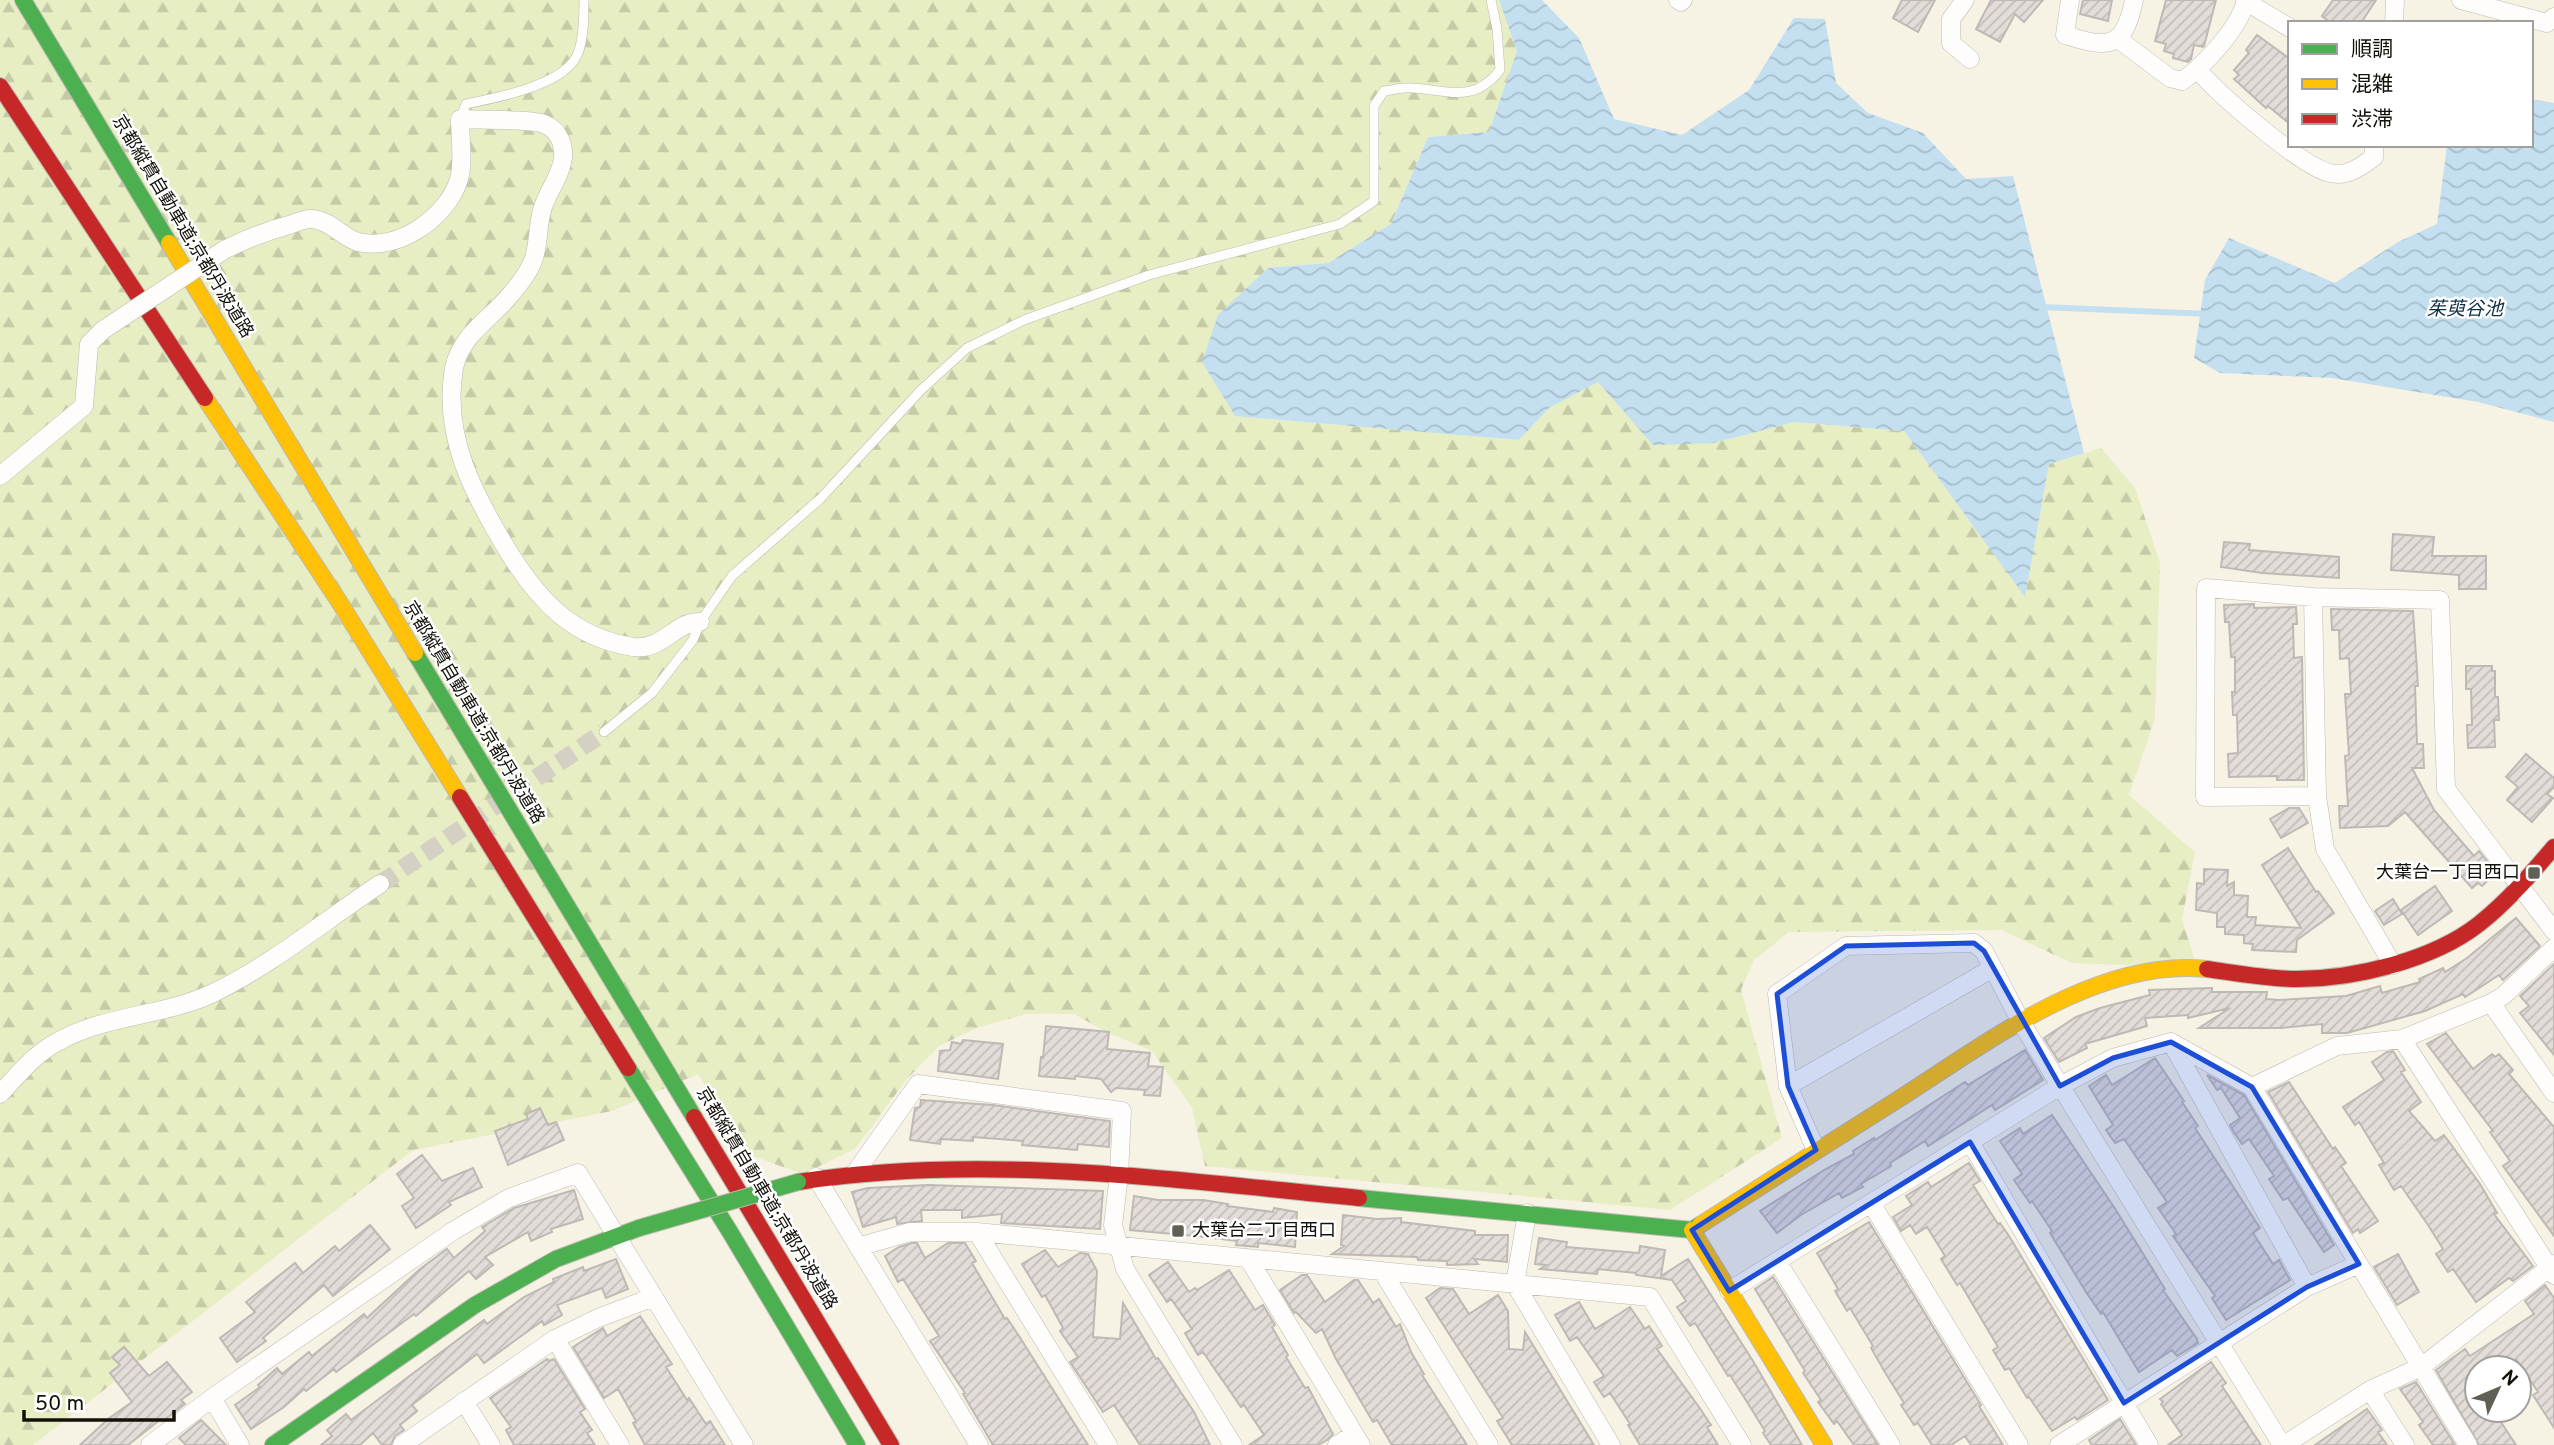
<svg xmlns="http://www.w3.org/2000/svg" width="2554" height="1445" font-family="Overpass,'Noto Sans JP',sans-serif">
  <style>
    .forest { fill: url(#forest-firs) }
    .water { fill: url(#water-waves) }
    .lines { fill: none; stroke-linecap: round; stroke-linejoin: round }
    .stream { stroke: #c3dff0; stroke-width: 6 }
    .building { fill: url(#building-hatch); stroke: #beb9b5; stroke-width: 2 }
    .street-tunnel { stroke: #d4d1c4; stroke-width: 18; stroke-dasharray: 18 9; stroke-linecap: butt }
    .lane-casing { stroke: #bdbab0; stroke-width: 10 }
    .street-casing { stroke: #bdbab0; stroke-width: 19 }
    .fast-casing { stroke: #bdbab0; stroke-width: 18 }
    .slow-casing { stroke: #bdbab0; stroke-width: 18 }
    .jam-casing { stroke: #bdbab0; stroke-width: 18 }
    .lane { stroke: #fefdfb; stroke-width: 9 }
    .street { stroke: #fefdfb; stroke-width: 18 }
    .fast { stroke: #4caf50; stroke-width: 16 }
    .slow { stroke: #ffc107; stroke-width: 16 }
    .jam { stroke: #c62828; stroke-width: 16 }
    .street-bridge-casing { stroke: #bdbab0; stroke-width: 19; stroke-linecap: butt }
    .fast-bridge-casing { stroke: #bdbab0; stroke-width: 18; stroke-linecap: butt }
    .street-bridge { stroke: #fefdfb; stroke-width: 18 }
    .fast-bridge { stroke: #4caf50; stroke-width: 16 }
    .marked { fill: #1d4ed8; fill-opacity: 0.2; stroke: #1d4ed8; stroke-width: 5; stroke-linejoin: round }
    .poi-dot { fill: #626056; stroke: #fff; stroke-width: 2.5 }
    .labels { text-anchor: middle; dominant-baseline: central; stroke-width: 5; stroke-linejoin: round; paint-order: stroke }
    .street-label { font-size: 18px; fill: #131109; stroke: #fff }
    .poi-label { font-size: 18px; fill: #131109; stroke: #fff; text-anchor: end }
    .water-label { font-size: 19px; font-style: italic; fill: #0f3044; stroke: #fff }
  </style>
  <defs>
    <pattern id="forest-firs" width="22" height="20" patternUnits="userSpaceOnUse" patternTransform="scale(1.75)"><rect width="22" height="20" fill="#e7eec3"/><path d="M5 1l3.5 6h-7zM16 11l3.5 6h-7z" fill="#c5cba6"/></pattern>
    <pattern id="water-waves" width="16" height="10" patternUnits="userSpaceOnUse" patternTransform="scale(1.75)"><rect width="16" height="10" fill="#c3dff0"/><path d="M0 5q4-4 8 0t8 0" fill="none" stroke="#a7becc"/></pattern>
    <pattern id="building-hatch" width="6" height="6" patternUnits="userSpaceOnUse" patternTransform="scale(1.75)"><rect width="6" height="6" fill="#e3ddd9"/><path d="M-1 1l2-2M0 6l6-6M5 7l2-2" fill="none" stroke="#c2bdb9"/></pattern>
  </defs>
  <rect width="100%" height="100%" fill="#f6f3e5"/>
  <path class="forest" d="M0,0H1499L1517,51L1489,132L1428,137L1391,224L1328,263L1268,268L1235,416L1519,440L1549,408L1598,381L1713,443L1794,422L1904,431L2025,596L2049,464L2101,448L2135,488L2160,563L2155,718L2129,795L2195,852L2182,919L2197,968L2072,963L2001,930L1789,932L1754,960L1741,990L1782,1138L1670,1210L1205,1166L1192,1108L1152,1051L1108,1033L1074,1014H1027L979,1027L939,1046L907,1079L855,1149L803,1174L744,1153L698,1074L612,1111L413,1150L33,1445H0Z"/>
  <path class="water" d="M1499,0H1542L1579,38L1614,119L1682,135L1749,90L1794,18L1825,19L1836,83L1868,113L1923,133L1966,179L2013,176L2084,453L2049,464L2025,597L1904,431L1794,422L1713,443L1653,445L1598,382L1549,408L1519,440L1235,416L1202,362L1218,315L1268,268L1328,263L1391,224L1428,137L1489,132L1517,51Z
    M2531,99L2554,103V422L2478,402L2332,378L2220,373L2194,358L2205,280L2229,238L2335,283L2398,242L2437,224L2447,145H2531Z"/>
  <g class="lines">
    <path class="stream" d="M2041,307L2209,314"/>
  </g>
  <path class="building" d="M1902,0H1935L1918,32L1893,18Z
    M1991,0H2043L2024,22L2015,14L2000,42L1976,29Z
    M2083,0H2112L2108,21L2080,14Z
    M2166,0H2216L2204,46L2203,47L2194,45L2191,59L2188,62L2173,58L2174,54L2164,51L2166,44L2155,41Z
    M2333,0H2376L2361,23H2331L2322,16Z
    M2257,35L2290,59V124L2268,106L2266,108L2234,79L2239,75L2234,70L2249,53L2246,50Z
    M2393,534L2434,537L2432,556H2486V589H2459V575L2391,570Z
    M2224,542L2250,544L2249,550L2339,557V578L2262,573L2221,567Z
    M2254,604V608L2296,607L2297,624H2293L2294,658L2302,657L2304,780H2277V776L2229,777L2228,754L2238,753L2237,715H2233L2232,692H2235V657H2231L2229,622H2225L2224,605Z
    M2331,609L2413,611L2418,686H2415L2417,744H2423L2424,768H2412L2434,810L2474,856L2479,851L2496,873L2482,886L2478,883L2472,888L2405,812L2388,826L2340,828L2339,806H2348L2345,756L2349,755L2345,694H2351L2349,658L2340,659L2339,630H2332Z
    M2466,666H2492V671H2495V697H2498L2499,720H2494L2495,747L2468,748L2467,725H2472L2471,689H2466Z
    M2526,754L2554,778V787L2547,794L2553,798L2532,822L2507,800L2518,787L2506,777Z
    M2289,808H2299L2308,823L2281,838L2270,819Z
    M2288,848L2316,892L2318,891L2334,913L2297,940L2296,952L2252,950L2253,944L2244,943V935L2225,934V927H2217V913L2196,910L2197,883L2204,884V869L2228,870L2227,886L2234,882V895L2248,896L2247,917H2256L2255,925L2301,928L2262,865Z
    M2435,886L2452,911L2418,935L2401,910Z
    M2393,899L2402,914L2384,925L2375,911Z
    M2516,918L2540,946L2503,980L2499,975L2465,997L2463,994L2425,1011L2347,1033H2322V1024L2280,1028H2199L2230,1008L2188,1018V1015L2145,1018L2147,1026L2085,1044L2087,1048L2059,1062L2044,1038L2076,1017L2100,1008L2150,995L2149,990L2212,988V992H2267L2266,999L2279,1000L2346,996L2380,986L2382,993L2420,982L2419,979L2443,968L2445,972L2467,958Z
    M2554,964V1055L2520,1013L2529,1006L2520,996Z
    M1046,1026L1109,1032L1107,1049L1150,1053L1148,1066L1163,1067L1160,1096L1144,1095L1145,1090L1116,1088L1111,1092L1101,1079L1075,1076V1079L1039,1076L1041,1057L1043,1058Z
    M2446,1033L2473,1069L2492,1054L2495,1057L2499,1054L2513,1070L2509,1074L2554,1127V1236L2503,1166L2510,1161L2490,1132L2493,1131L2427,1044Z
    M963,1040L1003,1044L998,1079L938,1071L940,1051L950,1050L952,1042L961,1044Z
    M2025,1050L2043,1080L1995,1110L1992,1105L1928,1146L1925,1141L1890,1163L1891,1166L1861,1184L1863,1187L1842,1198L1839,1193L1801,1215L1777,1233L1760,1211L1824,1170L1854,1154L1853,1151L1874,1138L1875,1140L1965,1082L1968,1085Z
    M2393,1051L2405,1070L2401,1072L2421,1102L2409,1111L2435,1141L2444,1135L2480,1184L2497,1213L2494,1214L2533,1266L2513,1281L2509,1278L2476,1302L2453,1269L2448,1272L2436,1254L2443,1249L2428,1225L2401,1186L2394,1190L2379,1165L2384,1163L2359,1122L2355,1125L2343,1107L2384,1080L2372,1062L2387,1052Z
    M2155,1058L2184,1101L2182,1102L2198,1126L2195,1128L2260,1228L2253,1233L2273,1264L2279,1260L2290,1280L2226,1320L2212,1298L2215,1296L2173,1236L2176,1234L2158,1208L2167,1202L2124,1139L2115,1143L2106,1130L2113,1125L2089,1086L2106,1075L2112,1085Z
    M2207,1075L2244,1095L2334,1245L2324,1252L2288,1198L2283,1200L2269,1179L2274,1176L2249,1139L2242,1144L2233,1131L2230,1125L2240,1118L2221,1088L2217,1090Z
    M2289,1082L2333,1149L2335,1147L2346,1163L2341,1166L2378,1221L2360,1233L2358,1229L2353,1233L2268,1092Z
    M921,1100L993,1105L1110,1121L1109,1147L1078,1144L1077,1150L1022,1145L1023,1141L973,1137V1141L941,1139L940,1144L910,1140L915,1108L920,1107Z
    M540,1108L548,1125L556,1122L564,1140L508,1165L495,1131L528,1119L526,1114Z
    M2052,1115L2114,1207L2165,1289L2163,1290L2197,1339L2198,1343L2177,1356L2172,1350L2139,1372L2103,1312L2101,1314L2086,1292L2050,1233L2052,1231L2032,1201L2030,1203L2014,1180L2022,1174L2000,1141L2020,1128L2023,1134Z
    M422,1155L442,1181L473,1168L482,1187L449,1202L451,1205L416,1228L402,1206L414,1198L397,1174Z
    M1969,1163L1980,1181L1973,1185L1998,1224L2000,1223L2009,1236L2108,1400L2077,1420L2075,1417L2052,1431L2029,1397L2027,1398L2009,1368L2005,1370L1993,1350L1998,1347L1960,1283L1957,1285L1941,1259L1945,1256L1927,1227L1916,1234L1910,1225L1901,1231L1893,1217L1912,1205L1906,1196L1928,1182L1931,1187Z
    M928,1185L1103,1191L1100,1229L1001,1223L1002,1214L962,1218V1210H921L922,1221L897,1224L896,1217L863,1227L852,1192L868,1188Z
    M574,1190L583,1219L551,1229L552,1232L531,1241L528,1232L485,1257L493,1265L476,1279L469,1271L416,1316L414,1314L336,1372L334,1369L306,1391L304,1389L284,1407L251,1429L235,1405L260,1387L258,1385L277,1368L282,1374L309,1352L312,1356L364,1314L367,1318L420,1269L447,1249L454,1258L485,1231L482,1227L514,1208Z
    M1134,1196L1158,1200H1203L1228,1204L1227,1206L1273,1212L1274,1208L1297,1212L1295,1247L1258,1243V1247L1236,1245L1237,1241L1206,1237L1130,1230Z
    M1343,1215L1377,1219L1401,1218V1222L1475,1231V1235H1508L1507,1262L1474,1259L1478,1264L1447,1265V1261L1418,1260L1417,1257L1332,1254L1344,1246L1341,1245Z
    M1869,1222L1981,1405L1979,1406L2003,1445H1971L1965,1436L1951,1445H1932L1918,1423L1914,1425L1901,1405L1904,1403L1886,1374L1871,1348L1873,1346L1850,1308L1847,1311L1835,1291L1838,1289L1817,1253Z
    M370,1225L390,1249L333,1296L324,1285L263,1338L266,1341L237,1362L220,1338L255,1312L246,1302L295,1263L303,1273L335,1246L339,1251Z
    M1539,1238L1567,1242L1566,1247L1614,1251L1639,1253L1640,1246L1665,1250L1661,1276L1688,1259L1753,1361L1802,1445H1771L1763,1433L1765,1431L1747,1402L1730,1375L1728,1376L1695,1323L1690,1326L1677,1307L1686,1301L1672,1280L1636,1275V1273L1598,1269L1597,1274L1540,1269L1546,1265L1535,1264Z
    M912,1243H917L925,1258L948,1243H965L976,1261L972,1263L1005,1319L1007,1318L1019,1336L1088,1445H993L963,1394L965,1393L930,1341L939,1336L903,1279L898,1282L885,1256L899,1247Z
    M1045,1250L1058,1267L1080,1253L1088,1254L1097,1271L1093,1337L1120,1339L1123,1303L1156,1359L1158,1358L1194,1412L1210,1445H1140L1114,1405L1103,1412L1070,1362L1078,1357L1060,1331L1063,1328L1045,1295L1042,1297L1022,1264Z
    M2398,1254L2419,1292L2397,1305L2374,1267Z
    M616,1259L628,1289L606,1298L602,1288L557,1305L562,1315L544,1325L542,1321L484,1363L477,1354L412,1405L417,1411L400,1425L404,1430L395,1436L391,1445H382L373,1433L360,1445H321L332,1436L327,1430L346,1414L351,1420L484,1320L487,1324L524,1297L554,1282L553,1279L583,1267L584,1271Z
    M1168,1262L1189,1292L1195,1288L1197,1290L1229,1270L1255,1310L1263,1305L1275,1325L1272,1327L1288,1355L1286,1357L1305,1388L1308,1387L1333,1434L1327,1440L1318,1445H1249L1264,1435L1244,1405L1241,1407L1203,1352L1198,1355L1185,1333L1192,1329L1171,1299L1167,1302L1149,1275Z
    M1302,1275H1307L1325,1302L1354,1280H1358L1373,1303L1379,1299L1396,1327L1400,1324L1411,1352L1424,1374L1422,1375L1467,1445H1392L1377,1420L1373,1422L1336,1359L1322,1329L1316,1333L1296,1312L1294,1313L1280,1290Z
    M1773,1277L1834,1375L1878,1445H1854L1837,1421L1834,1424L1818,1402L1821,1400L1803,1373L1805,1371L1755,1289Z
    M2545,1285L2554,1298V1428L2533,1395L2538,1392L2516,1359L2502,1368H2477V1410H2493L2516,1445H2479L2436,1370L2465,1349L2470,1356L2534,1314L2525,1301Z
    M1440,1288L1453,1289L1469,1314L1498,1295L1508,1311L1509,1349L1523,1350L1525,1332L1594,1445H1512L1497,1421L1503,1418L1426,1298Z
    M1579,1302L1595,1329L1630,1307L1645,1329L1649,1326L1662,1346L1657,1349L1699,1407L1711,1425L1707,1427L1718,1445H1640L1628,1425L1630,1424L1610,1393L1604,1397L1594,1382L1604,1376L1577,1337L1570,1341L1555,1315Z
    M640,1316L672,1364L666,1367L687,1400L689,1398L706,1424L710,1421L725,1445H645L633,1423L636,1421L618,1389L604,1398L573,1347L603,1328L607,1336Z
    M124,1347L149,1376L167,1362L192,1392L181,1400L185,1404L163,1421L161,1419L128,1445H80L108,1419L132,1402L110,1373L120,1365L112,1357Z
    M547,1359L549,1361L554,1359L585,1409L580,1412L592,1430L587,1433L595,1445H514L506,1430L511,1427L490,1398Z
    M2211,1362L2226,1383L2222,1386L2261,1445H2168L2182,1435L2161,1404L2163,1402L2160,1399Z
    M2416,1382L2455,1445H2433L2419,1425L2423,1422L2400,1389Z
    M2367,1409L2382,1430L2378,1432L2387,1445H2315Z
    M2120,1419L2136,1445H2092L2089,1440Z
    M201,1420L226,1445H186L179,1438Z"/>
  <g class="lines">
    <path class="street-tunnel" d="M380,884L604,732"/>
    <defs>
      <path id="lane" d="M460,119L466,104C496,98 558,86 575,59C584,46 584,16 584,0
        M604,732L652,693L693,640L700,622L732,576L820,499L921,390L967,348L1024,320L1149,275L1340,224L1374,201V106L1384,91C1393,90 1403,87 1412,88C1448,90 1474,104 1500,70L1497,29L1491,0"/>
      <path id="street" d="M1678,0L1681,2L1683,0
        M1965,0L1951,19V43L1970,59
        M2070,0L2065,35C2109,49 2124,49 2134,0
        M2461,0L2547,23L2554,17
        M2245,1L2290,28
        M2394,23L2395,0
        M2118,39L2170,78L2182,81C2205,65 2240,27 2246,0
        M2198,70C2218,94 2302,167 2330,173C2348,177 2360,167 2374,157V145
        M224,250C246,239 266,231 289,225C295,223 304,219 310,219C330,219 341,237 358,242C398,252 448,217 459,179C464,161 460,138 460,119C476,120 533,119 544,124C560,130 566,148 562,163C559,178 548,192 543,207C538,221 539,238 535,254C533,266 520,284 511,294C491,319 461,334 454,368C442,436 474,495 508,551C539,601 572,637 633,647C662,651 676,621 700,622
        M0,476L84,406L89,344L103,330
        M2313,597L2317,796L2325,849L2393,965
        M2317,796L2205,797L2206,588L2313,597L2440,600L2446,789L2554,931
        M2491,1003L2554,1093
        M2402,1039L2554,1275
        M2171,1042L2307,1287
        M1788,1086L1993,968
        M2252,1087L2468,1445
        M0,1094C18,1075 35,1053 59,1041C106,1015 163,1016 211,994C272,965 324,921 380,884
        M1970,1142L2149,1445
        M1816,1150L1788,1086L1777,994L1846,946L1974,943L1984,951L2021,1022L2282,1445
        M855,1173L918,1084L1122,1111L1119,1175L1113,1225L1125,1269L1233,1445
        M816,1177L979,1445
        M1871,1203L2019,1445
        M1527,1213L1515,1284L1611,1445
        M977,1232L1108,1445
        M858,1247L910,1232H977L1650,1297L1742,1445
        M1248,1258L1361,1445
        M1777,1261L1891,1445
        M1382,1271L1489,1445
        M1729,1291L2060,1086L2113,1058L2171,1042L2252,1087L2337,1046L2402,1039L2491,1003L2503,996L2554,948
        M555,1339L620,1445
        M2370,1390L2405,1445
        M212,1398L240,1445
        M464,1401L491,1445
        M150,1445L212,1398L453,1231L509,1198L578,1173L744,1445
        M402,1445L555,1339L598,1318L654,1297
        M1337,1445L1354,1434
        M2059,1445L2307,1287L2359,1264
        M2284,1445L2370,1390L2421,1367L2554,1264"/>
      <path id="fast" d="M23,0L169,243
        M415,653L694,1117
        M628,1068L730,1232L857,1445
        M1359,1198L1692,1230L1700,1225
        M273,1445L475,1305L556,1259L639,1228"/>
      <path id="slow" d="M169,243L415,653
        M205,398L340,603L460,797
        M1700,1225C1765,1184 1829,1143 1894,1102C1983,1046 2095,957 2207,969
        M1692,1230L1824,1445"/>
      <path id="jam" d="M0,86L205,398
        M460,797L628,1068
        M2207,969C2236,973 2268,979 2297,979C2355,979 2433,960 2479,924C2508,901 2531,874 2554,847
        M694,1117L891,1445
        M798,1182C984,1153 1174,1180 1359,1198"/>
    </defs>
    <use href="#lane" class="lane-casing"/>
    <use href="#street" class="street-casing"/>
    <use href="#fast" class="fast-casing"/>
    <use href="#slow" class="slow-casing"/>
    <use href="#jam" class="jam-casing"/>
    <use href="#lane" class="lane"/>
    <use href="#street" class="street"/>
    <use href="#fast" class="fast"/>
    <use href="#slow" class="slow"/>
    <use href="#jam" class="jam"/>
    <defs>
      <path id="street-bridge" d="M103,330L224,250"/>
      <path id="fast-bridge" d="M639,1228L798,1182"/>
    </defs>
    <use href="#street-bridge" class="street-bridge-casing"/>
    <use href="#fast-bridge" class="fast-bridge-casing"/>
    <use href="#street-bridge" class="street-bridge"/>
    <use href="#fast-bridge" class="fast-bridge"/>
  </g>
  <path class="marked" d="M1974,943L1984,951L2060,1086L2113,1058L2171,1042L2252,1087L2359,1264L2307,1287L2124,1403L1970,1142L1729,1291L1692,1230L1816,1150L1788,1086L1777,994L1846,946Z"/>
  <g class="poi-dot">
    <rect x="2527" y="866" width="14" height="14" rx="3.5"/>
    <rect x="1171" y="1224" width="14" height="14" rx="3.5"/>
  </g>
  <g class="labels">
    <g class="street-label">
      <text transform="translate(182 227) rotate(59)">京都縦貫自動車道;京都丹波道路</text>
      <text transform="translate(473 713) rotate(59)">京都縦貫自動車道;京都丹波道路</text>
      <text transform="translate(766 1199) rotate(59)">京都縦貫自動車道;京都丹波道路</text>
    </g>
    <g class="poi-label">
      <text x="2520" y="873">大葉台一丁目西口</text>
      <text x="1192" y="1231" text-anchor="start">大葉台二丁目西口</text>
    </g>
    <g class="water-label">
      <text x="2465" y="310">茱萸谷池</text>
    </g>
  </g>
  <rect x="2288" y="21" width="245" height="126" fill="#ffffff" stroke="#a1a09d" stroke-width="2"/>
  <rect x="2302" y="44" width="35" height="10" fill="#4caf50" stroke="#a1a09d" stroke-width="2"/>
  <text x="2351" y="56" font-size="21" fill="#131109">順調</text>
  <rect x="2302" y="79" width="35" height="10" fill="#ffc107" stroke="#a1a09d" stroke-width="2"/>
  <text x="2351" y="91" font-size="21" fill="#131109">混雑</text>
  <rect x="2302" y="114" width="35" height="10" fill="#c62828" stroke="#a1a09d" stroke-width="2"/>
  <text x="2351" y="126" font-size="21" fill="#131109">渋滞</text>
  <g transform="translate(2498 1389) rotate(46)"><circle r="33" fill="#ffffff" stroke="#a1a09d" stroke-width="2"/>
  <path d="M0-5L12 26L0 18L-12 26Z" fill="#626056"/>
  <text y="-10" font-size="19" font-weight="bold" text-anchor="middle" fill="#131109">N</text>
  </g>
  <path d="M24 1410v10h150v-10" fill="none" stroke="#131109" stroke-width="3.5"/>
  <text x="35" y="1410" font-size="21" fill="#131109" stroke="#ffffff" stroke-width="5" paint-order="stroke">50 m</text>
</svg>
